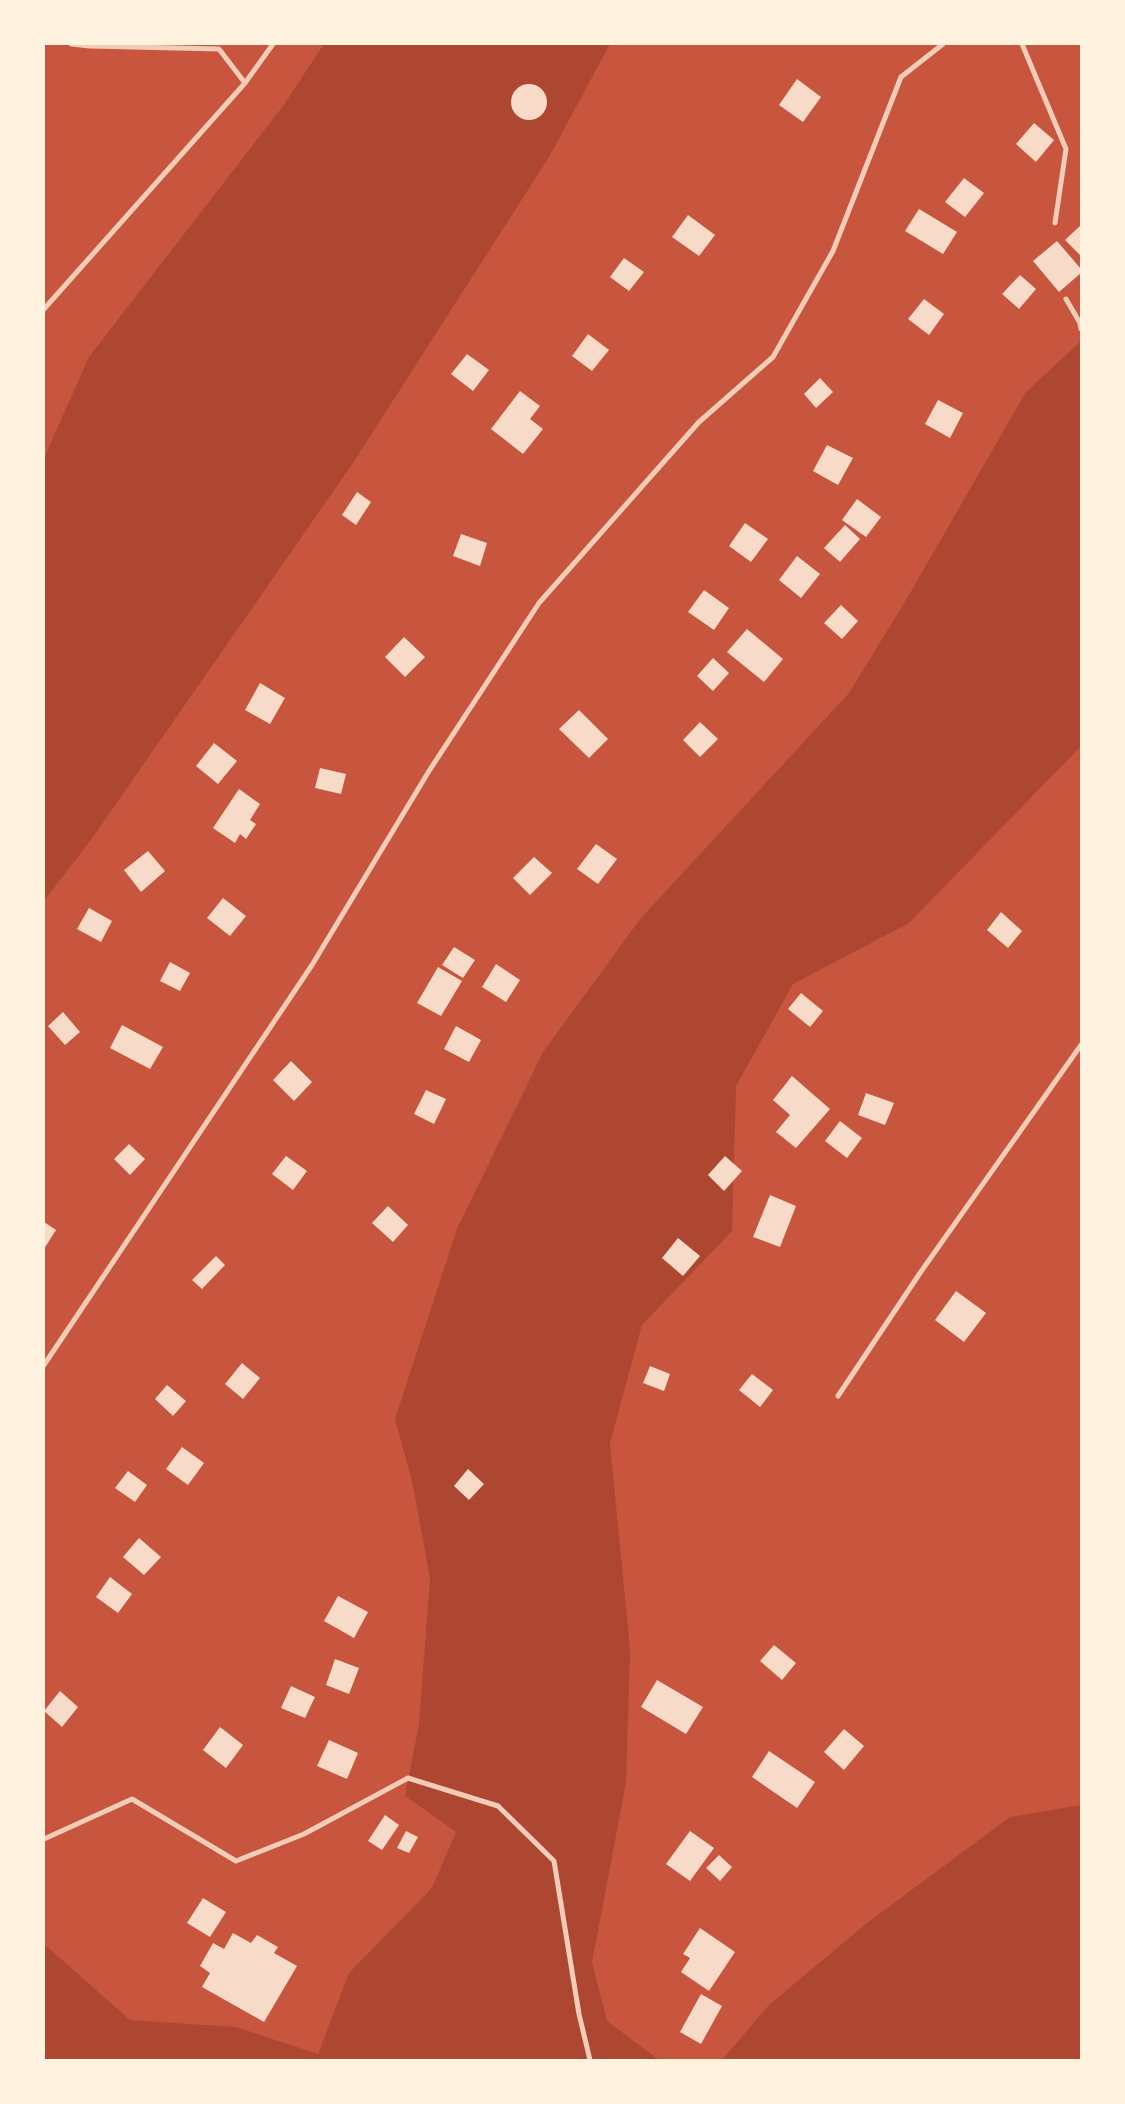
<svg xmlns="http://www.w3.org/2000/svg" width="1125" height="2104" font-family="'Asap Condensed',sans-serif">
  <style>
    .green { fill: #ae4732 }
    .building { fill: #f7dbc8 }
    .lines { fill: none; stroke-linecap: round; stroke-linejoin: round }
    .minor { stroke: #f1ccb7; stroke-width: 5 }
  </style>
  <rect width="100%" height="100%" fill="#c8553d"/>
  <path class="green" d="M324,44H610L549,157L353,463L93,837L44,901V458L89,357L283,106Z
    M1081,341V746L909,923L793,984L736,1086L732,1231L642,1325L610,1443L630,1650L626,1783L592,1962L607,2021L659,2060H44V1944L130,2020L236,2027L318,2054L349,1973L432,1888L456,1832L405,1796L419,1724L430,1579L413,1485L395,1419L457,1229L543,1052L641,918L849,693L906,600L1026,392Z
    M1081,1805V2060H722L769,2005L867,1923L1010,1817Z"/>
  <path class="building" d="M797,79L821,97L803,122L779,105Z
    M511 102a18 18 0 1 1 36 0a18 18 0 1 1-36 0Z
    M1034,123L1054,140L1036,162L1016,144Z
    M964,178L984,193L965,217L945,202Z
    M919,209L957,232L943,254L905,231Z
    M688,215L715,235L699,256L672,237Z
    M1081,225V256L1065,240Z
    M1057,241L1081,269V273L1059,292L1033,261Z
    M624,258L644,272L629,291L610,277Z
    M1020,275L1036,289L1019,309L1002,294Z
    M924,299L944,314L929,335L908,319Z
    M588,334L609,350L592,371L572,356Z
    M467,354L489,370L473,391L451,374Z
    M820,378L833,392L816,408L804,394Z
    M520,391L540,406L530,419L543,429L523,454L491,429Z
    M938,400L963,413L950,438L925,424Z
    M827,445L853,458L838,485L813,471Z
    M357,492L371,502L356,525L342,515Z
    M857,499L881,517L866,537L842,520Z
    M745,523L768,539L751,562L729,546Z
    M845,525L860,539L840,562L824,548Z
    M461,534L487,543L480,566L453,556Z
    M797,556L820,574L801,598L779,580Z
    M704,590L729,608L714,630L688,612Z
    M841,605L858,621L842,639L824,623Z
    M747,629L783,659L764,682L727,652Z
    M404,637L425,657L405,677L385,657Z
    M713,658L729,673L713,691L697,676Z
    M260,683L285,698L270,724L245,710Z
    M579,710L608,739L589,758L559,729Z
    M700,722L718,739L700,757L683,740Z
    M214,743L237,761L218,784L196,766Z
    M320,768L346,774L341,794L315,788Z
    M239,789L260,804L250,820L256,824L246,839L240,834L235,843L213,828Z
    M596,844L617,859L598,884L577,869Z
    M148,851L165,871L141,892L124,870Z
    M534,857L552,873L530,895L513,878Z
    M223,898L246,916L230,936L207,918Z
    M89,908L112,921L101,942L77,929Z
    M1001,912L1022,931L1008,948L987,930Z
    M454,947L475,960L463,978L442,965Z
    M170,962L190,973L180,991L160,981Z
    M496,964L520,980L506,1002L482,987Z
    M438,967L462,981L441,1016L417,1003Z
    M801,993L823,1011L810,1027L788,1009Z
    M63,1012L80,1032L65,1045L48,1026Z
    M122,1025L163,1047L150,1069L110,1048Z
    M456,1026L481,1040L469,1062L444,1049Z
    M291,1061L312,1082L294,1101L273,1080Z
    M792,1076L830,1109L796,1148L776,1132L790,1115L773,1100Z
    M426,1090L446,1099L434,1124L414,1114Z
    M866,1093L894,1103L885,1125L858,1115Z
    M840,1121L862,1138L847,1158L825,1141Z
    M129,1144L145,1159L130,1175L114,1159Z
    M286,1156L307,1171L293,1190L272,1174Z
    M725,1156L742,1171L724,1191L708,1175Z
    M770,1195L796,1206L780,1247L753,1237Z
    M388,1206L408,1225L393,1242L372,1223Z
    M44,1222L56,1230L44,1249Z
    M678,1238L700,1256L683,1276L662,1258Z
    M216,1256L225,1265L202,1289L192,1280Z
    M956,1291L986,1313L964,1342L935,1320Z
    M242,1363L260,1378L243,1399L225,1384Z
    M650,1366L670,1374L664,1391L643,1383Z
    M752,1374L773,1390L760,1407L739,1390Z
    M167,1385L186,1401L173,1416L155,1399Z
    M182,1447L204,1463L188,1485L166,1469Z
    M468,1469L484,1484L469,1500L454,1486Z
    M128,1471L147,1485L135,1502L115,1488Z
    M139,1538L161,1557L144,1575L123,1557Z
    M110,1577L132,1594L118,1613L96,1597Z
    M338,1596L368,1612L354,1638L324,1621Z
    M774,1645L796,1663L782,1680L760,1661Z
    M335,1659L359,1668L349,1694L326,1685Z
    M657,1680L703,1707L686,1734L641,1707Z
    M291,1686L315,1697L305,1718L281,1708Z
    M60,1691L78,1707L62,1727L44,1711Z
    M220,1727L243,1745L226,1768L203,1750Z
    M844,1729L864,1746L844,1770L824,1752Z
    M329,1740L358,1753L347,1779L317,1766Z
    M769,1751L815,1782L797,1808L752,1777Z
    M385,1815L399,1825L382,1850L368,1841Z
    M406,1831L418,1837L409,1853L397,1848Z
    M690,1831L714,1848L690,1881L666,1864Z
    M719,1855L732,1867L720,1881L706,1868Z
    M203,1898L226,1912L210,1937L187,1923Z
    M700,1928L735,1952L709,1991L681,1972L690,1958L683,1954Z
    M233,1933L251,1943L257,1935L278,1947L274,1953L297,1966L264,2022L202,1987L210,1973L200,1966L213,1943L224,1949Z
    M701,1994L722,2006L701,2044L680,2032Z"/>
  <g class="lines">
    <path class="minor" d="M71,44L90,46L219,49L245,83
      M1022,44L1066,149L1055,223
      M1066,299L1080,323L1081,329
      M44,309L245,83L273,44
      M44,1365L312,965L429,771L539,603L699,422L773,357L833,251L901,77L943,44
      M838,1396L920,1273L1081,1045
      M44,1839L132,1799L236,1861L304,1834L408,1778L498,1806L554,1861L579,2014L590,2060"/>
  </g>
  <rect width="1125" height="2104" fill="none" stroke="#fff3e0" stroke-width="90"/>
</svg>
